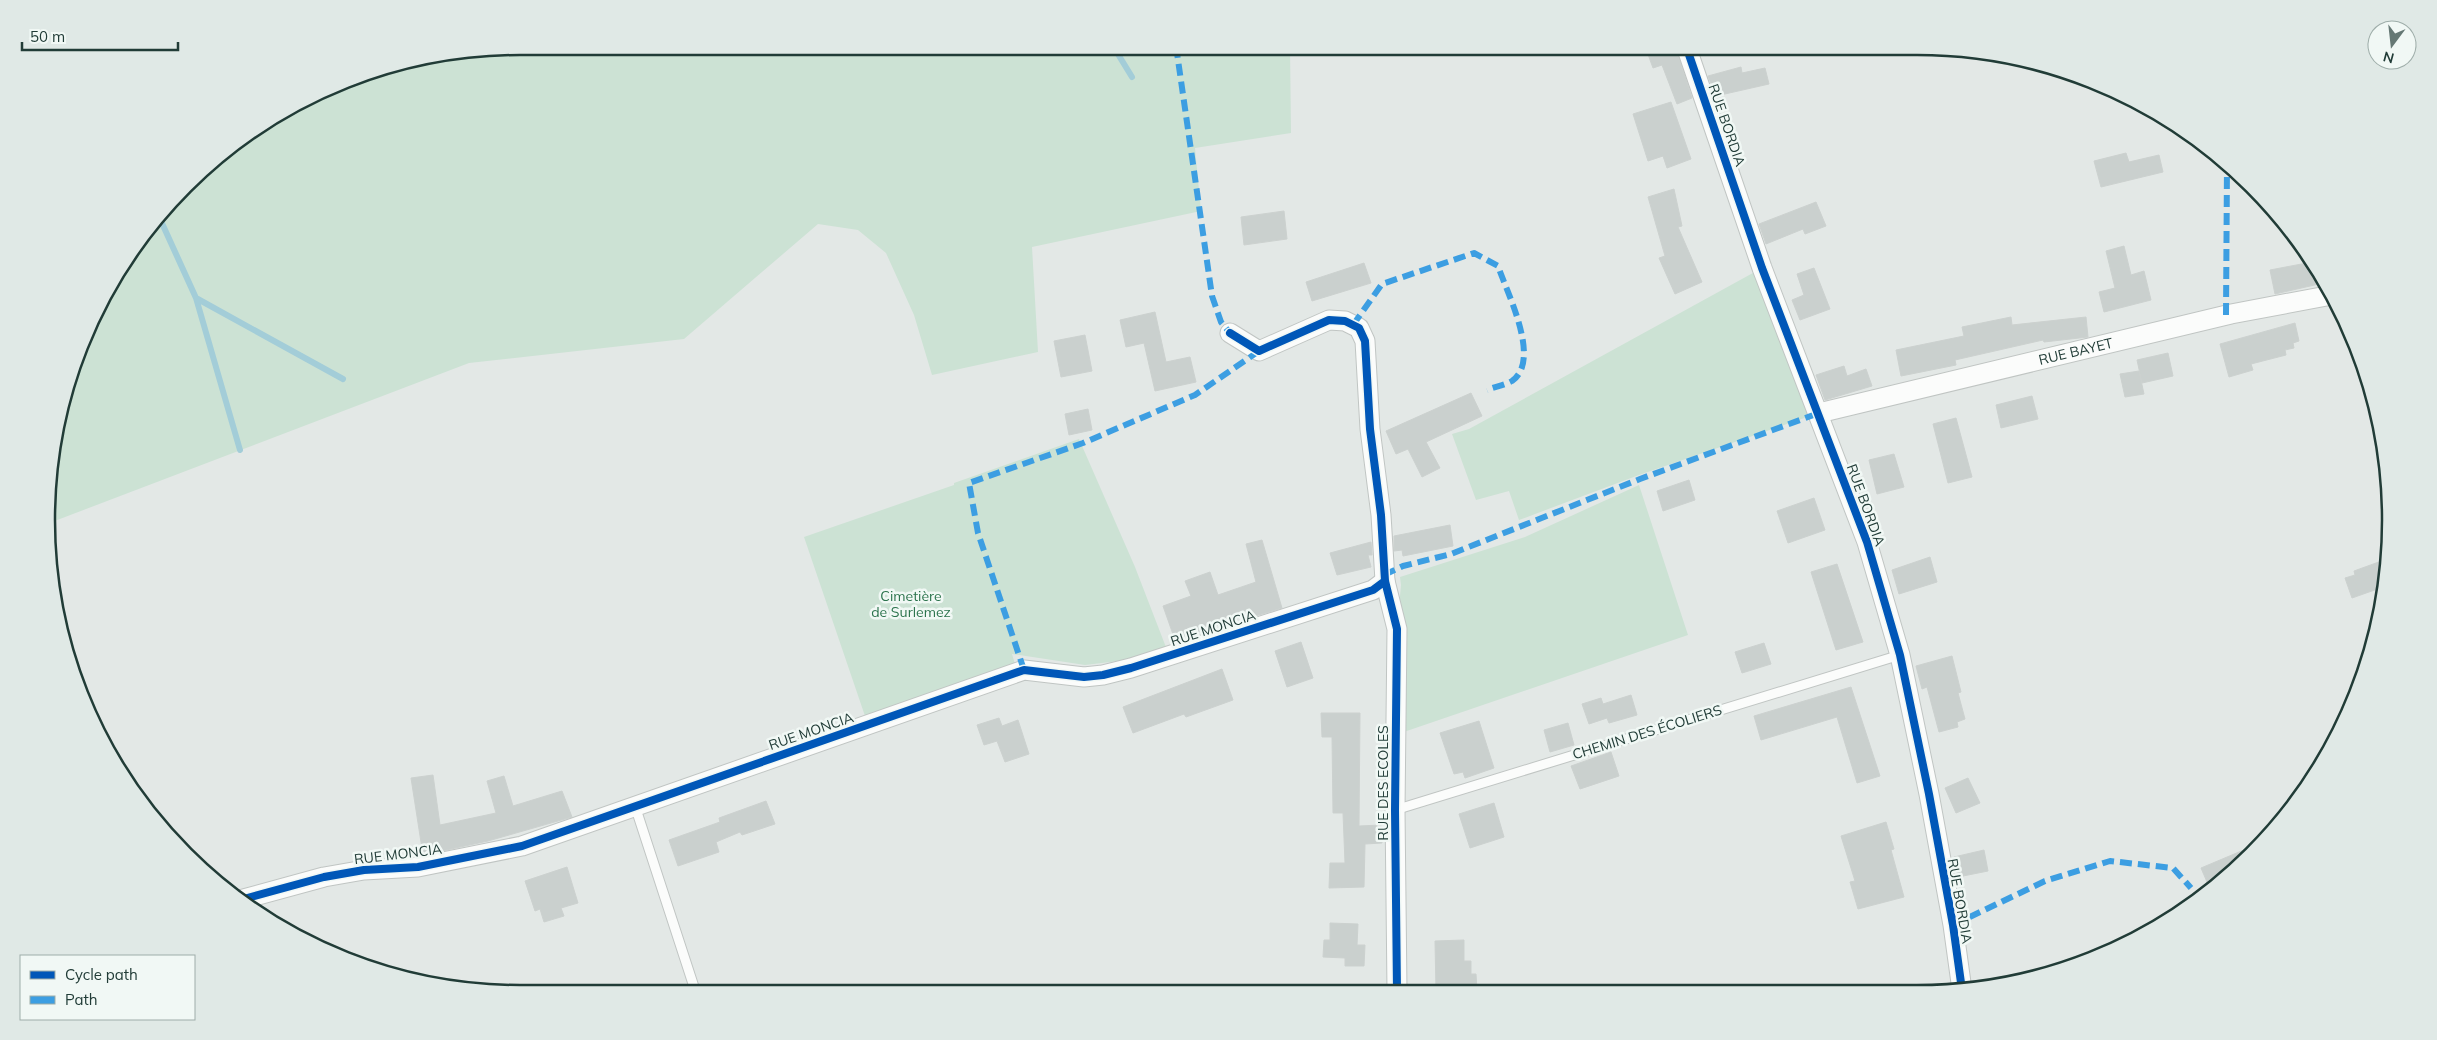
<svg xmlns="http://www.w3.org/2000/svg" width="2437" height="1040" font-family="Mulish,sans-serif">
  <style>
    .green { fill: #cce2d4 }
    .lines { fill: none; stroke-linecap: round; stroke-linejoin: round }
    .stream { stroke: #a3cdd8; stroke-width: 6 }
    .building { fill: #cad0ce; stroke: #ccd1cf }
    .lane-casing { stroke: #c0c5c3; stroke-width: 11 }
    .street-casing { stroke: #c0c5c3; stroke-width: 21 }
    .lane { stroke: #fbfcfb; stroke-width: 9 }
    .street { stroke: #fbfcfb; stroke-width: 19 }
    .quiet { stroke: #3c9ee2; stroke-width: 6; stroke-dasharray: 12 6; stroke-linecap: butt }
    .cycleway-casing { stroke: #f1f8f5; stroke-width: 11 }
    .cycleway { stroke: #0057b8; stroke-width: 8 }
    .labels { text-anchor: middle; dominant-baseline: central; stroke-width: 5; stroke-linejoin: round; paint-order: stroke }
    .street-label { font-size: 14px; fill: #213c37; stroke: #f1f8f5 }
    .park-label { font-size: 14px; fill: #2b734c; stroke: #f1f8f5 }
    .rim { fill: none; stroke: #213c37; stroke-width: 2.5 }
  </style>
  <rect width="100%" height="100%" fill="#e3e8e6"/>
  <path class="green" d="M520,46H1290L1291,133L1195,148L1201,211L1032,247L1038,352L932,375L914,315L886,253L858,230L818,224L684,339L469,363L52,522L50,458L71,367L110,283L208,164L283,110L367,71Z
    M1762,268L1819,413L1639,475L1519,520L1509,491L1476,500L1452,434L1469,429Z
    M1079,439L1135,567L1169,655L1085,665L1012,654L1015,664L865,716L804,537L954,485V483Z
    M1639,485L1688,635L1395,735L1397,629L1401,585L1400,577L1525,537Z"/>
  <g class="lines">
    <path class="stream" d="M1113,46L1132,77
      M161,221L196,298L343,379
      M196,298L240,450"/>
  </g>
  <path class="building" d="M1645,46H1675L1692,98L1677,104L1662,65L1653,68Z
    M1741,67L1742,73L1765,68L1769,84L1716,96L1708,76Z
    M1671,102L1691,159L1667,168L1663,156L1648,161L1633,114Z
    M2126,153L2129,162L2159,155L2163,172L2101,187L2094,161Z
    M1674,189L1682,226L1678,227L1702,282L1675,294L1659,258L1665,256L1648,197Z
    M1816,202L1826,226L1805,234L1803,229L1766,244L1759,224Z
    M1284,211L1287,239L1244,245L1241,217Z
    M2124,246L2131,275L2144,271L2151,300L2104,312L2099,292L2115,288L2106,251Z
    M2312,262L2316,268L2319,284L2275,294L2270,270Z
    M1364,263L1371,283L1312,301L1306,282Z
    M1814,268L1830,309L1800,320L1792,300L1804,295L1797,274Z
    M1155,312L1166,362L1190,357L1196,382L1155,391L1144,343L1126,347L1120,320Z
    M2011,317L2012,325L2086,317L2088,337L2044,342L2043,340L1955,360L1956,365L1901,376L1896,350L1964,336L1962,327Z
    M2295,323L2299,341L2293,343L2294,348L2285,350L2286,355L2251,364L2253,370L2229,377L2220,344Z
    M1085,335L1092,371L1061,377L1054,341Z
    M2168,353L2173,376L2142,383L2137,360Z
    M1844,366L1847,376L1866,369L1872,386L1825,400L1816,375Z
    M2139,371L2144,394L2125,397L2120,374Z
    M1471,393L1482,416L1426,442L1440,468L1422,477L1408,449L1396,454L1386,431Z
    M2032,396L2038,419L2001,428L1996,405Z
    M1088,409L1092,430L1069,435L1065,414Z
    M1956,418L1972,477L1948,483L1933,424Z
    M1894,454L1904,487L1877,494L1869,460Z
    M1689,480L1695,500L1663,511L1657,491Z
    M1814,498L1825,530L1788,543L1777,511Z
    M1450,525L1453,546L1403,556L1402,550L1394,551V536Z
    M1262,540L1282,608L1242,620L1241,617L1175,640L1163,606L1191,596L1185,581L1210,572L1218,595L1256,582L1246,544Z
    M1371,542L1372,555H1368L1371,567L1337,575L1330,553Z
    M1930,557L1937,582L1899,594L1892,570Z
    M2387,559L2386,586L2352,598L2345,578L2355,575L2354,571Z
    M1837,564L1863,642L1836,650L1811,572Z
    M1301,642L1313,678L1287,687L1275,651Z
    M1764,643L1771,664L1742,673L1735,652Z
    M1952,656L1961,692L1958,693L1965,719L1957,722L1958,727L1939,732L1927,687L1922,689L1916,666Z
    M1222,669L1233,700L1186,717L1184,714L1133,733L1123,707Z
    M1851,687L1880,776L1857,783L1837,717L1761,740L1754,716Z
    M1631,695L1637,715L1609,723L1607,718L1589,724L1582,704L1601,698L1603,704Z
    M1321,713H1360L1359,826L1381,825L1382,843L1365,844L1364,887L1329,888L1330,863H1345L1343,813H1333L1332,737H1322Z
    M999,718L1002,726L1018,720L1029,754L1005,762L997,741L984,745L977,725Z
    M1479,721L1494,768L1465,778L1463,772L1454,774L1440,733Z
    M1568,723L1574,745L1550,752L1544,730Z
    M1611,752L1619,776L1580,789L1571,766Z
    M433,775L440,825L496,813L487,781L504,776L513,806L562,791L572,817L488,841L423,855L411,778Z
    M1968,778L1980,803L1956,813L1945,788Z
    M766,801L775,824L742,835L740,832L716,842L719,852L678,866L669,840L720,822L719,818Z
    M1494,803L1504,837L1470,848L1459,814Z
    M1886,822L1894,849L1891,850L1904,897L1858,909L1850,882L1855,881L1841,836Z
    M2258,844L2229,876L2210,889L2201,868Z
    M1984,850L1988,871L1958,877L1954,857Z
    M567,867L578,903L561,908L564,916L544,922L540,909L535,911L525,881Z
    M1330,923L1358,924L1357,945H1365L1364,966H1345V958L1323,957L1324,940H1330Z
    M1464,940V961H1471V974H1476L1477,991H1436L1435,941Z"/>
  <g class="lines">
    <defs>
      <path id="lane" d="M635,806L696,993
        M1395,810L1900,655"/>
      <g id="street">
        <path d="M1686,46L1762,268L1867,542L1900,655L1929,794L1953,925L1962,990"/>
        <path d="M1230,333L1259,351L1329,320L1345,321L1359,328L1365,341L1370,429L1381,515L1385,581L1397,629L1395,810L1397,991"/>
        <path id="s1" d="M1819,413L2231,314L2332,295"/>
        <path d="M240,900L324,877L364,870L418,867L522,846L1024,670L1084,677L1103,675L1131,668L1373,590L1385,581"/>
      </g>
    </defs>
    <use href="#lane" class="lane-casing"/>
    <use href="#street" class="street-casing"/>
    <use href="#lane" class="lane"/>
    <use href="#street" class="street"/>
    <path class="quiet" d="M1176,46L1212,296L1221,322L1230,333
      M2226,315L2227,164
      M1353,325L1382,284L1474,253L1498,266C1507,293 1542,360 1512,381C1505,385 1494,387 1487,390
      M1384,575L1403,566L1451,554L1640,479L1819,413
      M1024,670L978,533L969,483L1083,443L1195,395L1259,351
      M1953,925L2045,881L2110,861L2173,868L2191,888"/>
    <defs>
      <path id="cycleway" d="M1686,46L1762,268L1867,542L1900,655L1929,794L1953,925L1962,990
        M1230,333L1259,351L1329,320L1345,321L1359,328L1365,341L1370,429L1381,515L1385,581L1397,629L1395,810L1397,991
        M240,900L324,877L364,870L418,867L522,846L1024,670L1084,677L1103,675L1131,668L1373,590L1385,581"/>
    </defs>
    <use href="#cycleway" class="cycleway-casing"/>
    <use href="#cycleway" class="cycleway"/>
  </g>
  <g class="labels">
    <g class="street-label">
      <text transform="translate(1727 125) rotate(71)">RUE BORDIA</text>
      <text stroke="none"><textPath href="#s1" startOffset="264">RUE BAYET</textPath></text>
      <text transform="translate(1866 505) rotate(70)">RUE BORDIA</text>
      <text transform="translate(1213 628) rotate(-18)">RUE MONCIA</text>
      <text transform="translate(811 731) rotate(-19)">RUE MONCIA</text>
      <text transform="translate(1647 732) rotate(-17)">CHEMIN DES ÉCOLIERS</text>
      <text transform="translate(1383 783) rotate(-90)">RUE DES ECOLES</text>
      <text transform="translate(398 854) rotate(-7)">RUE MONCIA</text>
      <text transform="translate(1960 901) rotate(80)">RUE BORDIA</text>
    </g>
    <g class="park-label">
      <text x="911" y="596">Cimetière<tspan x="911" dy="16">de Surlemez</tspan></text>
    </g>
  </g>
  <path d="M0 0H2437V1040H0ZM520 55H1917A465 465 0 0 1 2382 520V520A465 465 0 0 1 1917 985H520A465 465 0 0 1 55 520V520A465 465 0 0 1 520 55Z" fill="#e0e9e6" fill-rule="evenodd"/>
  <path class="rim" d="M520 55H1917A465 465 0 0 1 2382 520V520A465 465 0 0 1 1917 985H520A465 465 0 0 1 55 520V520A465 465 0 0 1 520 55Z"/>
  <rect x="20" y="955" width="175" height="65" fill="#f1f8f5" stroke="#9eada9"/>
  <rect x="30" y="971" width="25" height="8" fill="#0057b8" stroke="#9eada9"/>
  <text x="65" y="980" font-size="15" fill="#213c37">Cycle path</text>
  <rect x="30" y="996" width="25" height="8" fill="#3c9ee2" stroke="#9eada9"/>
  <text x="65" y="1005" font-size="15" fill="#213c37">Path</text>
  <g transform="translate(2392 45) rotate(195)"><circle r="24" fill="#f1f8f5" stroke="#9eada9"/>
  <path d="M0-4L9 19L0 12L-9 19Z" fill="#657874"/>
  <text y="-8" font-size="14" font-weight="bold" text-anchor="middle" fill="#213c37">N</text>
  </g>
  <path d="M22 42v8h156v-8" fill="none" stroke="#213c37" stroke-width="2.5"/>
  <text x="30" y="42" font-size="15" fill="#213c37" stroke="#f1f8f5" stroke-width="4" paint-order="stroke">50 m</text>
</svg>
